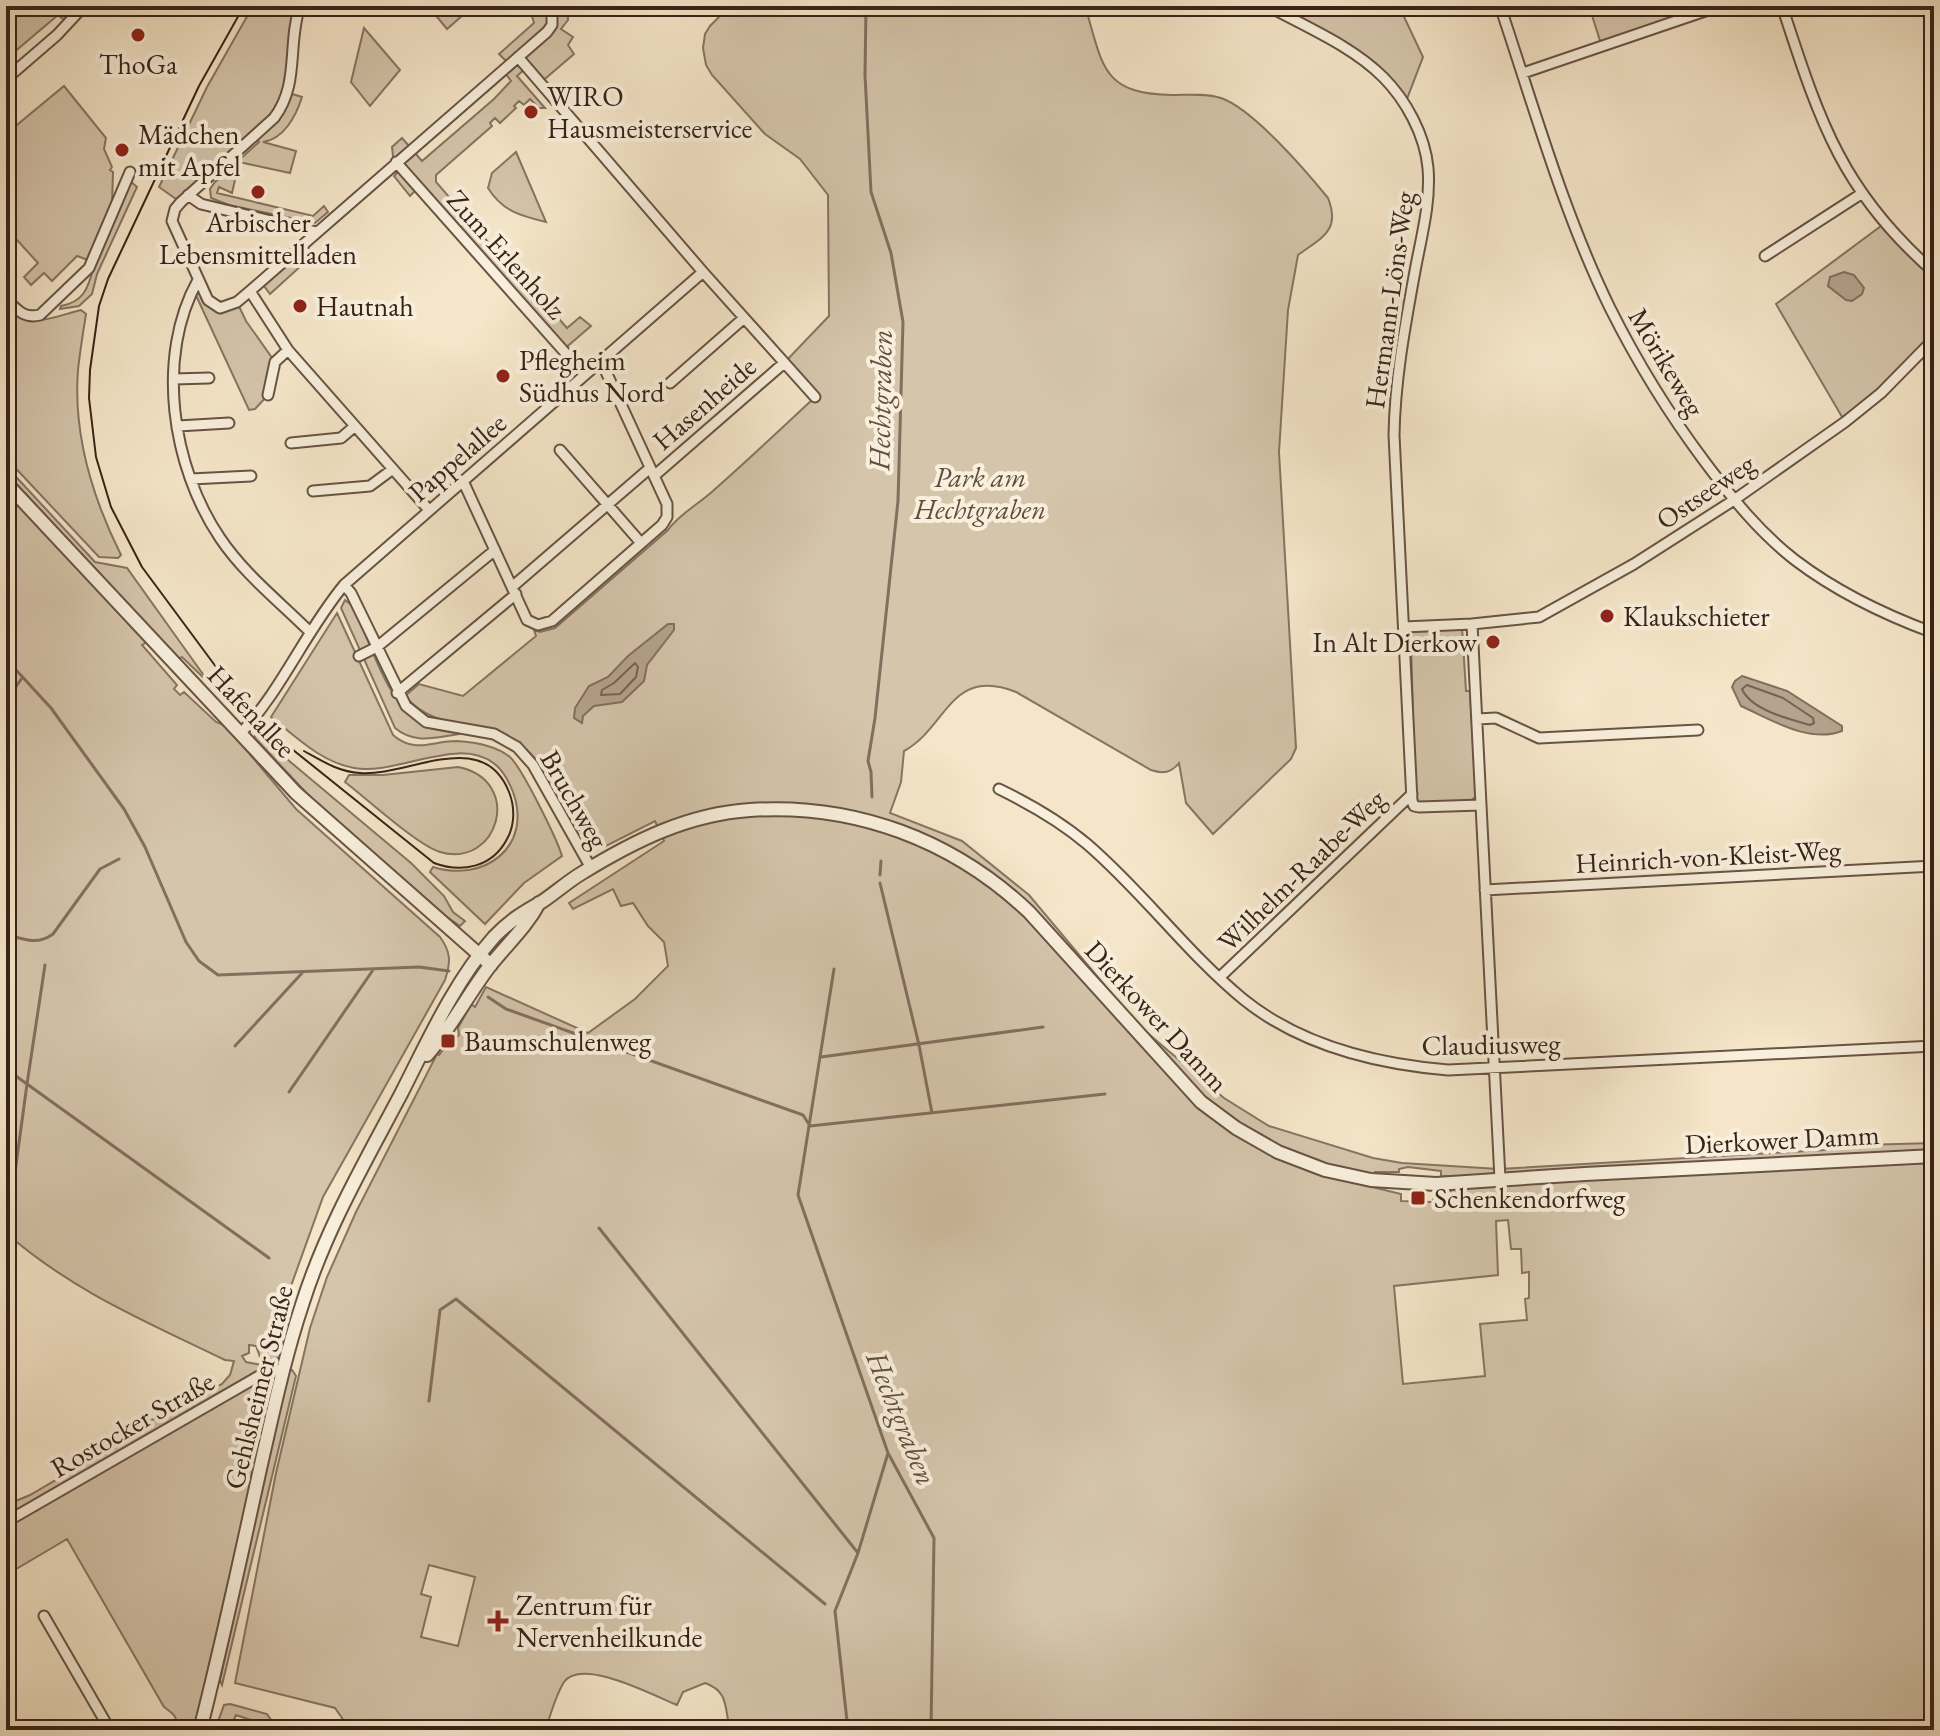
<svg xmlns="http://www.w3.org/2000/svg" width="1940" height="1736" font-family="'EB Garamond',serif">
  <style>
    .green { fill: #d5c5ab; stroke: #877462; stroke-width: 2; fill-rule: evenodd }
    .water { fill: #b5a38d; stroke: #836f5e; stroke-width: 2 }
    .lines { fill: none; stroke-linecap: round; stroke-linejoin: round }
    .shore { stroke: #776252; stroke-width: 2 }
    .stream { stroke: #836f5e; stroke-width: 3 }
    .minor-casing { stroke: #685344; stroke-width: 13 }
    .tertiary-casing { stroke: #685344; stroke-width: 16 }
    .minor { stroke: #f8efdc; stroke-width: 9 }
    .tertiary { stroke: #f8efdc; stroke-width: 12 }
    .tram { stroke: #392218; stroke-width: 2 }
    .poi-dot { fill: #8f2418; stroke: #f8efdc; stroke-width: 3 }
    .labels { text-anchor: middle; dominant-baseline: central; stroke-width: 8; stroke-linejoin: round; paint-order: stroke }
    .poi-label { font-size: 28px; fill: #392218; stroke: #f8efdc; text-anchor: start }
    .street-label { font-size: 28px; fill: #392218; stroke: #f8efdc }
    .park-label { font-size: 28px; font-style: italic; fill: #604b3d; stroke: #f8efdc }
    .water-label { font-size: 30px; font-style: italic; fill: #644f41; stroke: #f8efdc }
  </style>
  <rect width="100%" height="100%" fill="#f5e6c9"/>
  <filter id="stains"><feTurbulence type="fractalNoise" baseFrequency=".0025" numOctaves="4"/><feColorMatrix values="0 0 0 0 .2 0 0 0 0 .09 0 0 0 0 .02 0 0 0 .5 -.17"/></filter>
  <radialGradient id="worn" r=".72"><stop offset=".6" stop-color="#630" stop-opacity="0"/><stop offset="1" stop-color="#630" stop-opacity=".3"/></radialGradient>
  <path class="green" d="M24,6H84L69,24L58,15L6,59V22Z
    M253,6H300L289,93L302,97C296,116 284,139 263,142L296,151L290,173L239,162L232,193L219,187L217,193L313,216L324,206L328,212L315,223L229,205L211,198L210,189L215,182L259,142L255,136L176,199L159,187L207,87Z
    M428,6H470L471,8L447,29Z
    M543,6H561L568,14V20L561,29L573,37L568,45L574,54L540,83L526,68L517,76L545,108H539L530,99L524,105L519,101L514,106L516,108L500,123L495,118L490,123L492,126L436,175V182L521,280L524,279L567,328L580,317L591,326L563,350L418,188L410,196L394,176L398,172L408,173L393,156L392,147L402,138L422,161L494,99L511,81L503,70L509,64L499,54L534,23L532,16Z
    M730,6H1085C1103,64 1100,94 1172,95C1188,95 1205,93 1221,98C1253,109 1306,171 1328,198C1341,231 1322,237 1298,255L1288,310L1279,452L1296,748L1291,759L1213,834L1186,803L1179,763C1171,773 1163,774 1151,770L1016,692C950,666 947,728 904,751L901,782L890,813L962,841L1029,895L1138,1025L1224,1098L1269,1126L1373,1158L1402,1163L1499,1169L1825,1150L1860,1145L1934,1143V1730H765L728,1720C725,1702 725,1690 705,1683L683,1692L677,1705C654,1696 582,1657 564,1682C555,1696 551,1715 545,1730H356L349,1728L335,1708L235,1683L276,1473L310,1328L327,1277L356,1212L437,1054L439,1055L453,1036L456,1038L459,1035L458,1028L471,1004L475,1007L486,987L588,1033L635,999L668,966L664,942L648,926L633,903L621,906L613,889L573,909L569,903L664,841L655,821L604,847H591C565,814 551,765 516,741C478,714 438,735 405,696L419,684L463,696L536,636L534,630L540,632L555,628L668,530C679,514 699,504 714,490C748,460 781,429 814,398L784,363L829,316L828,195L800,159L765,134L712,75L706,65L703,48L705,34L710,26ZM1408,1167L1441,1171V1176L1457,1177L1456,1189L1434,1196L1433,1202L1401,1201V1194L1372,1187L1375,1172H1399V1169ZM1508,1220L1511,1249H1521L1522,1273L1529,1272V1298L1525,1299L1527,1320L1480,1324L1485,1376L1403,1384L1394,1286L1498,1275L1496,1221ZM429,1565L475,1577L458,1646L421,1637L431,1597L421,1594Z
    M1268,6H1399L1423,57L1405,104L1382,76L1348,51Z
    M1589,6H1717L1602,47Z
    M364,28L400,70L370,106L351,82Z
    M64,86L106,138L104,149L112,167L110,170L113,172L112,204L88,260L77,256L52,281L44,273L31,285L24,277L38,263L6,228V134Z
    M516,152L546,222C521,216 502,211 488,188L492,173Z
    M130,181L137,187L97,274L92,294L79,306L60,309L61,306C83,302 88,289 93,269Z
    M1885,223L1934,272V339L1845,422L1776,304Z
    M304,243L314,254L270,294L261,282Z
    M198,280L214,306L237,302L246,321L275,362L268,395L255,409L249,410L193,289Z
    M6,307C29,331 52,317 81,310L86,314C83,333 80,351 78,370C73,435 92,497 121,555L118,558L99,557L6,458Z
    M6,466L95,562L127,568L210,684L182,657L179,659L6,473Z
    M6,490L147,642L142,645L177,685L174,689L180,695L184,692L216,722L226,726L296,809L440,937C451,952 451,962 445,980L323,1197L269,1347L282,1350L280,1357L273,1360L260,1357L256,1346L249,1345V1353L242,1356L246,1362L261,1365L263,1369L238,1386L271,1375L274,1378V1385L194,1730H177C178,1717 174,1714 164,1707L67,1539L6,1575V1505L30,1495L88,1461L107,1443L222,1384L230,1375L234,1361L225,1360C145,1321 74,1292 6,1233Z
    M345,600L354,607C370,642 388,707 424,725C436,731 449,731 460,734C437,737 415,745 395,728L341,608Z
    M337,613L393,735C415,754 431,741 457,741C475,742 496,746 510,757C522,768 557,839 562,856L524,883L485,924L430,872L433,867C484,883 533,847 513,792C509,782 505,773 497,766C461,733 398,776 354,768C321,762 296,737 271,717Z
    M1462,627L1466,691H1470L1476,796L1470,802L1423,804L1418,802L1415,791L1411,643L1408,642V634L1416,629Z
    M257,734L411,863L444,896L453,912L465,921L460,926L447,917L313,800L254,737Z
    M458,767C524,780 499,869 440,852C417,845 366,798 345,782L349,775H383Z
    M287,1370H292L296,1376L222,1685L220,1680Z
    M230,1704L267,1714L271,1720L268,1730H255L257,1722L236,1715L229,1730H215L224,1705Z"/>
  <path class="water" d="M1844,272L1854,275L1864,288L1862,294L1852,301L1846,300L1828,286L1830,277Z
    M668,624H674V630L647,665L644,681L622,702L594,706L583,716L582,723L574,718L575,708L589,686L608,677L628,656Z
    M1742,676L1787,691L1842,726V731C1809,744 1770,719 1741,706L1732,687L1735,681Z"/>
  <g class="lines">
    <path class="shore" d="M635,663L638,667L636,677L620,694L601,695L602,690L614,683Z
      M1747,685L1783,698L1813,718L1814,723L1810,725C1789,719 1751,710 1742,689Z"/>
    <path class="stream" d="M866,6L865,75L871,192L891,253L903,322L898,501L875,718L868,761L871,772L872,797
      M6,659L51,708L124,809L145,847L186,942L199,961L218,975L419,967L449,971
      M6,701L22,678
      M880,875L881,861
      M880,883L919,1045L932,1113
      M6,934C23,939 37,946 53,934L100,869L119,859
      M45,965L27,1084L269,1258
      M834,969L798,1195L888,1453L934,1538L931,1730
      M488,997L506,1009L803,1115L810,1126
      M235,1046L303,972
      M821,1057L1043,1027
      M6,1069L27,1084L13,1187
      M289,1092L373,970
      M810,1126L1105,1094
      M599,1228L858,1553
      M429,1401L440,1310L456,1299L825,1604
      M848,1730L835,1611L858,1553L888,1453"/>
    <defs>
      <path id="minor" d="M300,6C287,44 300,84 274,118L181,202L175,209L172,221L208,300L220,308L237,302L250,291L547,32L552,25V15L544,6
        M1268,6C1306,27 1352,46 1383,77C1406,100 1425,135 1428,168C1431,203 1421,238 1415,271C1405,326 1395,379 1394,435L1412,801L1414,806L1419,807L1481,805L1472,624L1404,627
        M1500,6C1534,107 1563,212 1610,308C1637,362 1669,414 1705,462C1732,498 1759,532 1795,560C1837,592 1885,615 1934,633
        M1782,6C1819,119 1841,191 1934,272
        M1523,73L1720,6
        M6,79L57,35L84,6
        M396,162L585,375
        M188,195L201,204L317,232
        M1765,256L1861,194
        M703,272L815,397
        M198,280C155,357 172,467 220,538C245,575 279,601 310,632
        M250,291L288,350L429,510
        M6,299C17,309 23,319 40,315L89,268L130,172
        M174,379L209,378
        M670,383L744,318
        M268,395L275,362L288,350
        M178,426L229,423
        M291,443L341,438L355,426
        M560,450L641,543
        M654,476L784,363
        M191,479L251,476
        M463,481L527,620L538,625L552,621L662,525L667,517V504L601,361
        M313,491L370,486L393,469
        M344,585L351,593L406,706L426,722L494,734L517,747L533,765L591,868
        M512,587L650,468
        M1472,624L1539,617L1634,564L1734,500L1845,422L1881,393L1934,339
        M359,656L377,647L495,550
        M397,693L516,594
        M1477,719L1496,718L1539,738L1698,730
        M240,734C282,690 305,632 344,585L703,272L518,57
        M999,789C1030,804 1061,822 1087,844C1143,892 1187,953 1243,999C1301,1046 1376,1064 1448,1070L1934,1046
        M1481,805L1500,1179
        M1485,890L1934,866
        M1220,977L1412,794
        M6,1522L259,1376L276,1370L282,1371
        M44,1616L110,1730"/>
      <path id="tertiary" d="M6,483L296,793L491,965
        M427,1055C451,1028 467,996 489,967C506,945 526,928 539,903
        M200,1730C223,1641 242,1550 262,1460C274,1408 285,1356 302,1305C325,1231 365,1162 401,1094C428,1041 454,982 494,937C508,922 522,913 540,903C554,894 567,882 582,873C634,841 688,814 750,810C855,803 953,840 1029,912L1201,1102L1236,1128L1278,1152L1325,1170L1371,1180L1436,1184L1585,1174L1934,1156"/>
    </defs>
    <use href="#minor" class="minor-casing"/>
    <use href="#tertiary" class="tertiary-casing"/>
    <use href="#minor" class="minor"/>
    <use href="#tertiary" class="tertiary"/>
    <path class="tram" d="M244,6L199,86L108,279L99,306L90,370L89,398L96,457L111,507L142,567L242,702L267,729L434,863C461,873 492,868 507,839C515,825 515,807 509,792C483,726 408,777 360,773C339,772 322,761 304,751"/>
  </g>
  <g class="poi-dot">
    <circle cx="138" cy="35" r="8"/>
    <circle cx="531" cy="112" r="8"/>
    <circle cx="122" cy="150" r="8"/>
    <circle cx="258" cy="192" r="8"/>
    <circle cx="300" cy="306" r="8"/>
    <circle cx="503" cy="376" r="8"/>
    <circle cx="1607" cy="616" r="8"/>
    <circle cx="1493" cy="642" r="8"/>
    <rect x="440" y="1033" width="16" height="16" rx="4"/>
    <rect x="1410" y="1190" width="16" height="16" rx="4"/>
    <path d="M494 1609h8v8h8v8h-8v8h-8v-8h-8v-8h8z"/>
  </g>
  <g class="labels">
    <g class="poi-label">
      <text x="138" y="64" text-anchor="middle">ThoGa</text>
      <text x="547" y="96">WIRO<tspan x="547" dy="32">Hausmeisterservice</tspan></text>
      <text x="138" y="134">Mädchen<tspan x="138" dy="32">mit Apfel</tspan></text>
      <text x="258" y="222" text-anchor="middle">Arbischer<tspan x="258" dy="32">Lebensmittelladen</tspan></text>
      <text x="316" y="306">Hautnah</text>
      <text x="519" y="360">Pflegheim<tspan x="519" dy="32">Südhus Nord</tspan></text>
      <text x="1623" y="616">Klaukschieter</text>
      <text x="1477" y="642" text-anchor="end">In Alt Dierkow</text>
      <text x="464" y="1041">Baumschulenweg</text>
      <text x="1434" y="1198">Schenkendorfweg</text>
      <text x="516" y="1605">Zentrum für<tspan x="516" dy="32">Nervenheilkunde</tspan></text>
    </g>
    <g class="street-label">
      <text transform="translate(507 254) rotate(48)">Zum Erlenholz</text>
      <text transform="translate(1389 300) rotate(-82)">Hermann-Löns-Weg</text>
      <text transform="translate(1667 362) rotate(59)">Mörikeweg</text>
      <text transform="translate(704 403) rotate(-41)">Hasenheide</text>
      <text transform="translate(457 457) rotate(-41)">Pappelallee</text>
      <text transform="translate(1705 491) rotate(-34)">Ostseeweg</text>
      <text transform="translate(252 711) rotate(47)">Hafenallee</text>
      <text transform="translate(575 799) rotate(60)">Bruchweg</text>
      <text transform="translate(1708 856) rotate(-3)">Heinrich-von-Kleist-Weg</text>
      <text transform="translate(1301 870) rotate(-44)">Wilhelm-Raabe-Weg</text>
      <text transform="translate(1157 1016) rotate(47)">Dierkower Damm</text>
      <text transform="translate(1491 1044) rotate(-1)">Claudiusweg</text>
      <text transform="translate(1782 1139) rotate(-3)">Dierkower Damm</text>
      <text transform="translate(258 1387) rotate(-76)">Gehlsheimer Straße</text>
      <text transform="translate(132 1424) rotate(-30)">Rostocker Straße</text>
    </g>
    <g class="park-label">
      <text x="980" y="477">Park am<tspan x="980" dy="32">Hechtgraben</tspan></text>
    </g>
    <g class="water-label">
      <text transform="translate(880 400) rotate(-89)">Hechtgraben</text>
      <text transform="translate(902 1418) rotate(68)">Hechtgraben</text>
    </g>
  </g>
  <rect width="1940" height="1736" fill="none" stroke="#f5e6c9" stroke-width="32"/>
  <rect x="8" y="8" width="1924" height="1720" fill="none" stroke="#392218" stroke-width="4"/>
  <rect x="16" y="16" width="1908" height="1704" fill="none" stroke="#392218" stroke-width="2"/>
  <rect width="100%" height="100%" filter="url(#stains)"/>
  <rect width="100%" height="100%" fill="url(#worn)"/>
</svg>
